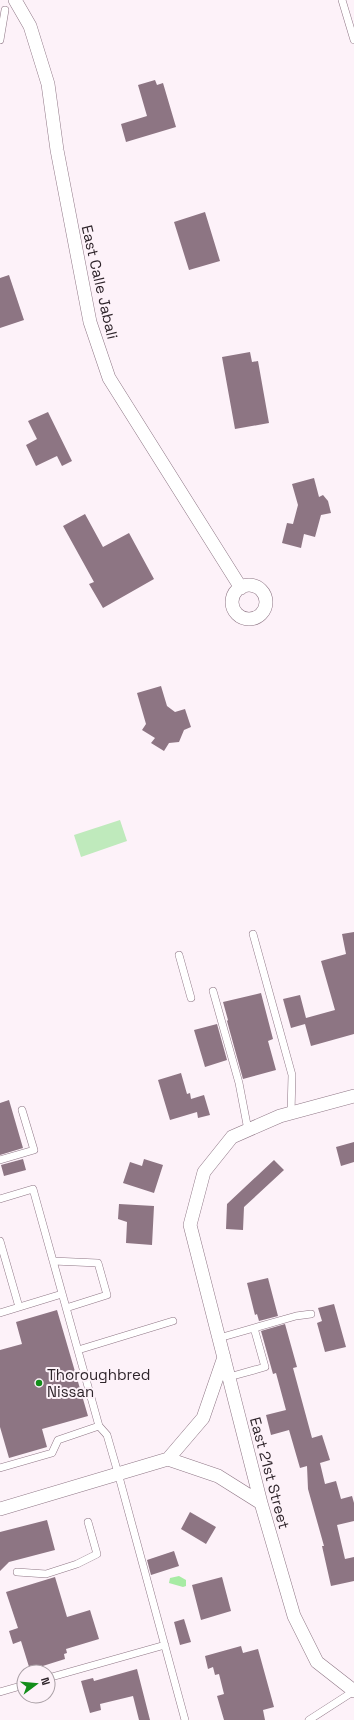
<svg xmlns="http://www.w3.org/2000/svg" width="354" height="1720" font-family="'Space Grotesk',sans-serif">
  <style>
    .green { fill: #bfeabc }
    .water { fill: #a7eba4 }
    .building { fill: #8d7583 }
    .lines { fill: none; stroke-linecap: round; stroke-linejoin: round }
    .service-casing { stroke: #8f7786; stroke-width: 8 }
    .minor-casing { stroke: #8f7786; stroke-width: 14 }
    .service { stroke: #fff; stroke-width: 7 }
    .minor { stroke: #fff; stroke-width: 13 }
    .poi-dot { fill: #138e1a; stroke: #fdf2f9; stroke-width: 1.5 }
    .labels { text-anchor: middle; dominant-baseline: central; stroke-width: 4; stroke-linejoin: round; paint-order: stroke }
    .street-label { font-size: 15px; fill: #2e242a; stroke: #fdf2f9 }
    .poi-label { font-size: 15px; fill: #2e242a; stroke: #fdf2f9; text-anchor: start }
  </style>
  <rect width="100%" height="100%" fill="#fdf2f9"/>
  <path class="green" d="M120,820L127,841L81,857L74,835Z"/>
  <path class="water" d="M179,1576L186,1580V1586L183,1587L169,1583L170,1578Z"/>
  <path class="building" d="M155,80L157,85L163,83L176,127L126,142L121,124L147,116L138,85Z
    M205,212L220,261L189,270L174,222Z
    M9,275L24,320L0,328V278Z
    M250,352L252,362L258,361L269,423L235,429L222,357Z
    M48,412L72,461L62,466L57,456L36,466L26,445L37,439L28,421Z
    M314,478L319,497L323,495L328,501L331,513L321,515L315,537L304,534L301,548L282,543L287,523L293,524L298,505L292,484Z
    M85,514L103,547L129,533L154,579L103,608L89,584L94,582L63,526Z
    M161,686L167,706L175,712L185,709L191,727L184,730L179,742L169,743L164,751L151,743L155,738L142,730L146,724L137,693Z
    M354,932V1034L311,1046L305,1024L291,1028L283,999L300,995L306,1018L335,1010L321,961L346,954L342,934Z
    M261,993L273,1039L268,1041L276,1070L243,1079L227,1021L228,1020L223,1002Z
    M217,1024L227,1060L205,1067L194,1030Z
    M181,1073L187,1094L190,1093L191,1099L204,1095L210,1115L198,1118L197,1112L170,1120L158,1080Z
    M9,1100L23,1148L0,1155V1103Z
    M354,1142V1162L341,1166L336,1147Z
    M23,1159L26,1170L4,1176L1,1165Z
    M144,1159L163,1165L154,1193L123,1183L130,1162L142,1166Z
    M274,1160L284,1170L244,1207L243,1230L226,1229L227,1204Z
    M119,1204L154,1206L152,1245L126,1243L127,1222L118,1219Z
    M268,1278L278,1316L259,1321L257,1314L255,1315L247,1283Z
    M334,1304L346,1347L325,1352L317,1323L322,1321L318,1308Z
    M57,1310L88,1416L42,1429L47,1447L9,1458L0,1427V1350L22,1344L16,1322Z
    M285,1324L297,1367L293,1368L312,1438L322,1435L330,1460L320,1463L325,1484L336,1481L341,1499L352,1496L354,1503V1521L337,1525L345,1559L354,1557V1581L331,1586L322,1546H324L308,1489L307,1466L300,1468L289,1430L271,1435L266,1415L286,1410L276,1373L273,1374L261,1331Z
    M190,1512L216,1527L206,1544L181,1529Z
    M47,1520L55,1550L9,1562L0,1571V1532Z
    M174,1551L179,1566L151,1575L147,1560Z
    M55,1577L67,1617L90,1610L99,1639L66,1649L67,1653L64,1654L65,1659L30,1670L21,1641L13,1644L9,1631L18,1628L6,1592Z
    M222,1577L231,1611L201,1620L192,1585Z
    M184,1619L191,1642L180,1645L174,1622Z
    M241,1646L243,1653L258,1649L274,1707L263,1710L265,1720H224L217,1696L224,1694L219,1674L215,1675L213,1667L208,1669L205,1656Z
    M137,1669L150,1720H139L133,1696L100,1704L101,1710L90,1713L81,1681L93,1678L94,1681Z"/>
  <g class="lines">
    <defs>
      <path id="service" d="M342,0L354,40
        M0,40L5,10
        M253,934L292,1075L291,1113
        M179,955L191,998
        M213,991L239,1083L248,1130
        M0,1160L34,1150L22,1110
        M0,1199L33,1189L99,1426L107,1435L118,1473L185,1720
        M0,1241L19,1307
        M53,1261L98,1263L107,1295L66,1308
        M0,1313L62,1294
        M219,1338L296,1316L311,1314
        M78,1350L173,1321
        M229,1377L265,1367L254,1328
        M0,1468L52,1453L58,1440L99,1426
        M17,1572L46,1574L77,1564L97,1554L88,1522
        M48,1678L165,1645
        M0,1692L24,1685
        M309,1720L354,1691"/>
      <path id="minor" d="M15,0L30,26L48,84L57,150L90,322L109,378L241,588
        M232 602a17 17 0 1 1 34 0a17 17 0 1 1-34 0Z
        M354,1096L280,1116L232,1137L204,1172L190,1225L261,1503L294,1616L317,1662L354,1691
        M168,1459L203,1418L224,1357
        M0,1509L168,1459L218,1476L261,1503"/>
    </defs>
    <use href="#service" class="service-casing"/>
    <use href="#minor" class="minor-casing"/>
    <use href="#service" class="service"/>
    <use href="#minor" class="minor"/>
  </g>
  <circle class="poi-dot" cx="39" cy="1383" r="4"/>
  <g class="labels">
    <g class="street-label">
      <text transform="translate(100 282) rotate(77)">East Calle Jabali</text>
      <text transform="translate(270 1473) rotate(75)">East 21st Street</text>
    </g>
    <g class="poi-label">
      <text x="47" y="1374">Thoroughbred<tspan x="47" dy="17">Nissan</tspan></text>
    </g>
  </g>
  <g transform="translate(36 1684) rotate(74)"><circle r="19" fill="#fdf2f9" stroke="#aaa0a6"/>
  <path d="M0-3L7 15L0 10L-7 15Z" fill="#138e1a"/>
  <text y="-6" font-size="11" font-weight="bold" text-anchor="middle" fill="#2e242a">N</text>
  </g>
</svg>
